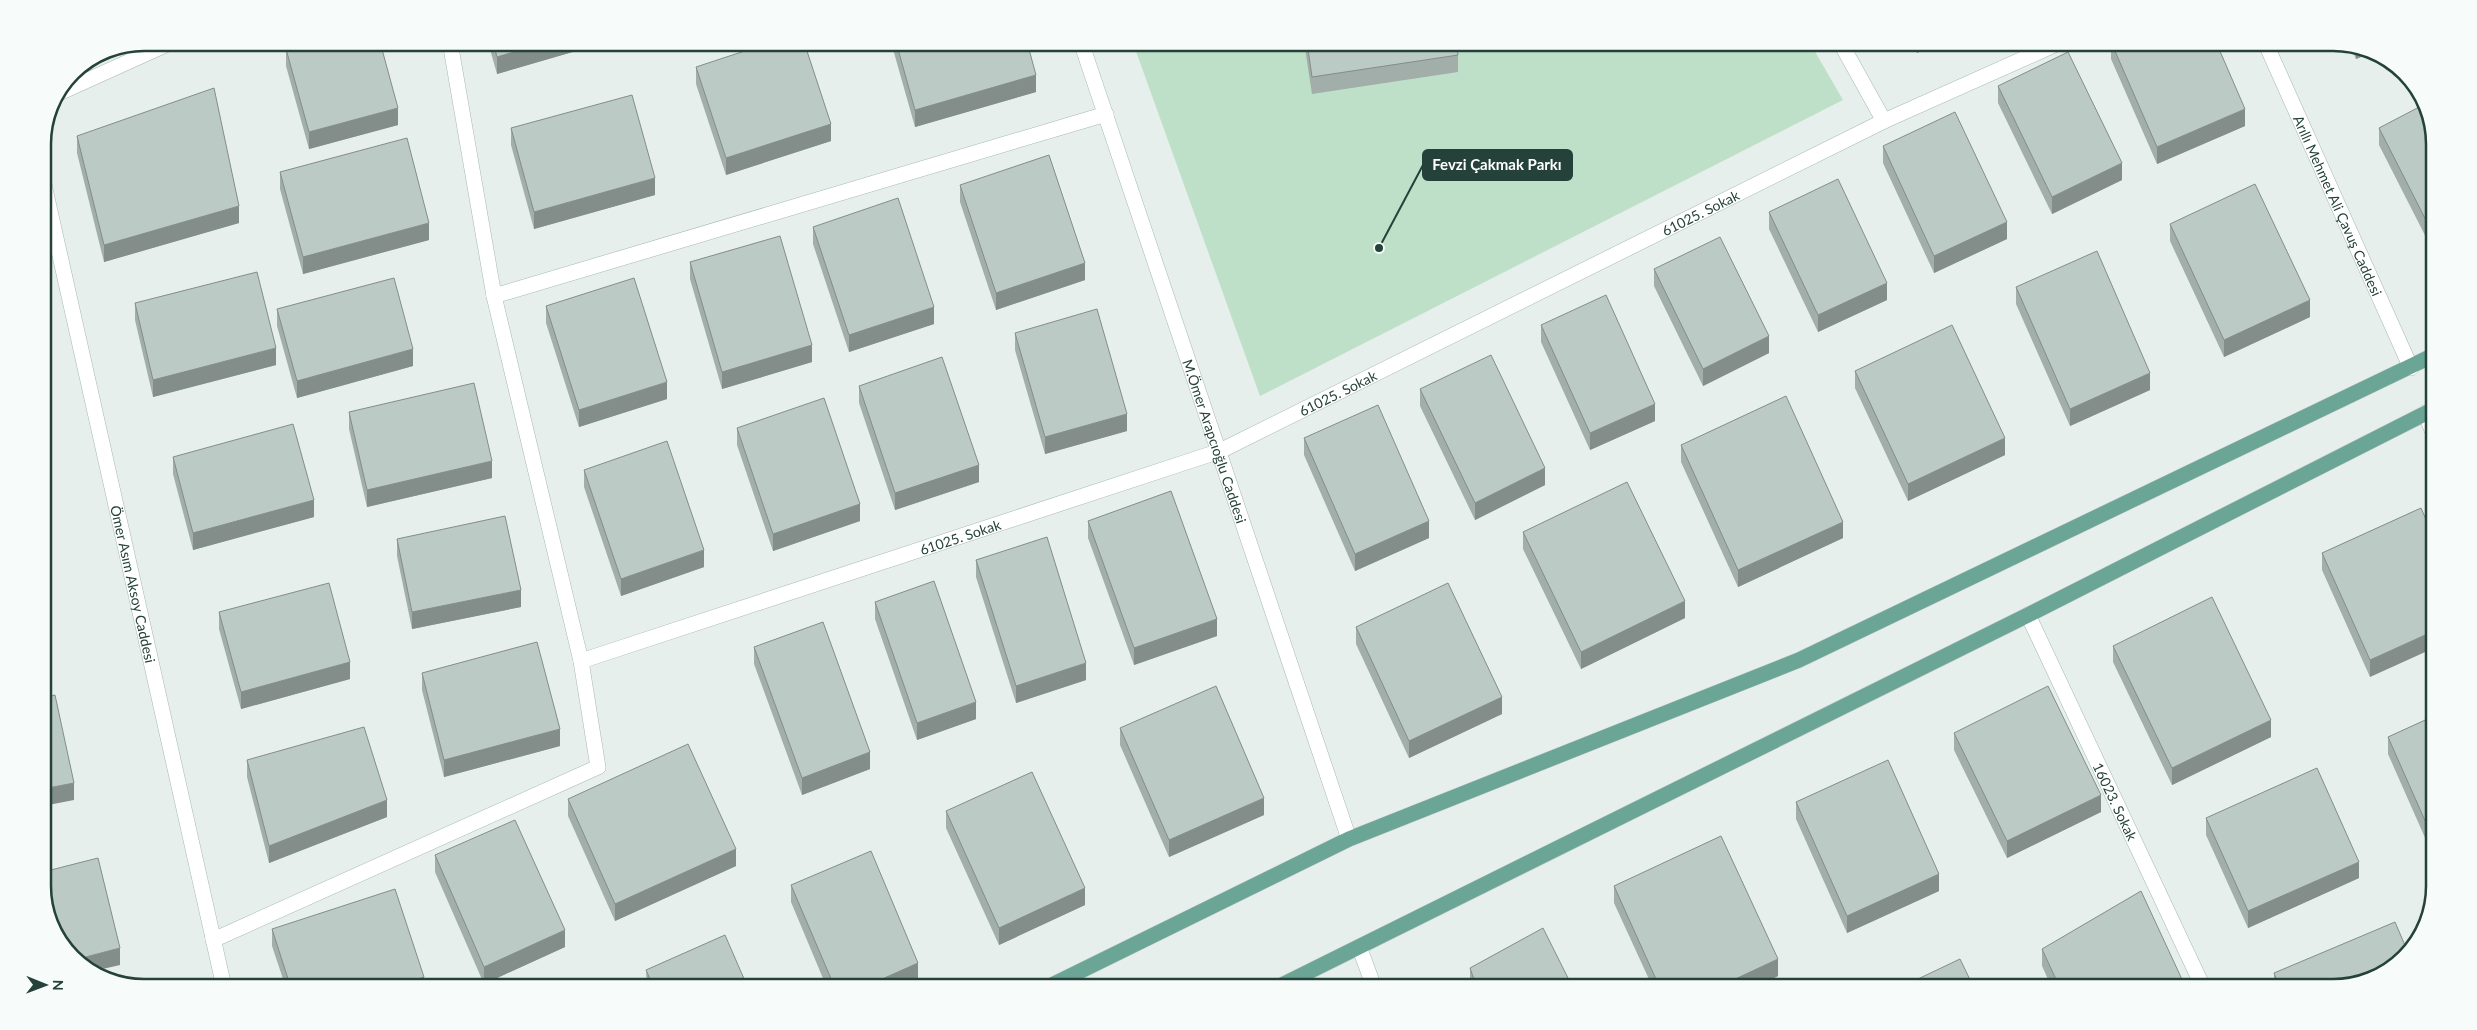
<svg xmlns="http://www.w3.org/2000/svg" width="2477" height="1030" font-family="Lato,sans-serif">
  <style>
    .green { fill: #bfe0c8 }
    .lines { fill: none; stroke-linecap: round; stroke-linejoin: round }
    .minor-casing { stroke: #a8b8b2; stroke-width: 16 }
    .tertiary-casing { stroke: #a8b8b2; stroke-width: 16 }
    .primary-casing { stroke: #c2cac8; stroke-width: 16 }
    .minor { stroke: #fff; stroke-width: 15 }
    .tertiary { stroke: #fff; stroke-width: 15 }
    .primary { stroke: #6aa596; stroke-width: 15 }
    .wall { fill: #a1aea9 }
    .shaded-wall { fill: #838d89 }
    .building { fill: #bbcac4; stroke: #838d89 }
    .labels { text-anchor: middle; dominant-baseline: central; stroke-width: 4; stroke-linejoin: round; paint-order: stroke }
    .street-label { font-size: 14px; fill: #24423a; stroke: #f7fbf9 }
    .rim { fill: none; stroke: #24423a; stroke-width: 2.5 }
    .leader { fill: none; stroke: #24423a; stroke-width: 2 }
    .callout-dot { fill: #24423a; stroke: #f7fbf9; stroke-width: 2 }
    .callout { fill: #24423a; stroke: #24423a; stroke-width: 2 }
    .callout-label { font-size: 15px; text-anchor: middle; font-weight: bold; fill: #fff }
  </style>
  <rect width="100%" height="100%" fill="#e6efeb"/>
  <path class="green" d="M1133,43H1810L1843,100L1260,396Z"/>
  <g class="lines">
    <defs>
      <g id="minor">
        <path d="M1840,42L1884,121"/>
        <path d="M57,94L172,42"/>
        <path d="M494,296L1106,114"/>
        <path id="s1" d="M2028,615L2203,987"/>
        <path id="s2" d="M581,661L1220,451L1884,121L2061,42"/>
        <path d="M213,940L598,767L581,661L494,296L450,42"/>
        <path d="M1360,949L1374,987"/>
      </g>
      <g id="tertiary">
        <path id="s3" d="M1081,42L1349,839"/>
        <path id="s4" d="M2265,42L2411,368"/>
        <path id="s5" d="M43,180L224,987"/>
        <path d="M2425,413L2434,435"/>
      </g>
      <path id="primary" d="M1048,987L1349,839L1799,660L2434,355
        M1278,987L2028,615L2434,409"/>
    </defs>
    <use href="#minor" class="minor-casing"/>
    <use href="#tertiary" class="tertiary-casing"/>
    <use href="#primary" class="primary-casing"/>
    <use href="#minor" class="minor"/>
    <use href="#tertiary" class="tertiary"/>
    <use href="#primary" class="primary"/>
  </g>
  <path class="wall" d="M488,42H607L497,74Z
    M891,42H1027L1036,92L915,127Z
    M1304,42H1456L1458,55V72L1312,94Z
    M1912,42H1937L1917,53Z
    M2111,42L2245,126L2157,164L2111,59Z
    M2350,46L2372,50L2373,52L2356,59Z
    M286,49L398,125L309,149L286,66Z
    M696,67L831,141L726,175L696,84Z
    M1998,86L2122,180L2052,214L1998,103Z
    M511,128L655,195L534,229L511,145Z
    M2379,128L2434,138V253L2379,145Z
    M77,136L239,223L104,262L77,153Z
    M1883,146L2007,239L1934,273L1883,163Z
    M280,172L429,240L303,274L280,189Z
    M960,185L1085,280L996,310L960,202Z
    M1769,212L1887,300L1818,332L1769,229Z
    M2170,224L2310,317L2224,357L2170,241Z
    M813,227L934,324L849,352L813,244Z
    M690,262L812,362L722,389L690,279Z
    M1654,269L1769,353L1703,386L1654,286Z
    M2016,287L2150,390L2070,426L2016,304Z
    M135,303L276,365L153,397L135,320Z
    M546,306L667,399L579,427L546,323Z
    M277,309L413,366L297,398L277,326Z
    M1541,325L1655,421L1590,450L1541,342Z
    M1015,333L1127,431L1045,454L1015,350Z
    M1855,371L2005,455L1908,501L1855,388Z
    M859,386L979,482L895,510L859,403Z
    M1420,389L1545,485L1475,520L1420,406Z
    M349,412L492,478L367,507L349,429Z
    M737,428L860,521L773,551L737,445Z
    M1304,438L1429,538L1355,571L1304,455Z
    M1681,445L1843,538L1738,587L1681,462Z
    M173,457L314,517L193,550L173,474Z
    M584,470L704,567L621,596L584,487Z
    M2421,508L2370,677L2322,570V553Z
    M1088,521L1217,636L1134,665L1088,538Z
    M1523,532L1685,618L1581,669L1523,549Z
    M397,539L521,607L412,629L397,556Z
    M976,560L1086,680L1016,703L976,577Z
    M875,602L976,719L917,740L875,619Z
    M219,612L350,679L241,709L219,629Z
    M1356,627L1502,714L1409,758L1356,644Z
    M2113,646L2271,737L2172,785L2113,662Z
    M754,647L870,769L802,795L754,664Z
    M422,673L560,746L444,777L422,690Z
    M2434,716V847L2430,849L2388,754V737Z
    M1120,728L1264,815L1169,857L1120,745Z
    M1954,733L2101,812L2007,858L1954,750Z
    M247,760L387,817L269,863L247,777Z
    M568,799L736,866L615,921L568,816Z
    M1796,802L1939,891L1847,933L1796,819Z
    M946,811L1085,905L999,945L946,828Z
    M2206,818L2359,878L2248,928L2206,835Z
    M435,855L565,947L484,984L435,872Z
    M791,885L918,980L902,988H827L791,902Z
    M1614,886L1778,976L1753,988H1653L1614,903Z
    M272,929L424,988H286L272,946Z
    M2042,949L2186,988H2052L2042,966Z
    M1470,968L1573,988H1471L1470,985Z
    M646,970L748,988H647Z
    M2274,973L2333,988H2274Z"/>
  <path class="shaded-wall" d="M547,42H607L497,74V57Z
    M1917,42H1937L1917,53Z
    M2356,47L2372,50L2373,52L2356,59Z
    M1036,75V92L915,127V110Z
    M398,108V125L309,149V132Z
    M2245,109V126L2157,164V147Z
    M831,124V141L726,175V158Z
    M2122,163V180L2052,214V197Z
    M655,178V195L534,229V212Z
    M239,206V223L104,262V245Z
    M2007,222V239L1934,273V256Z
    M429,223V240L303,274V257Z
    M1085,263V280L996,310V293Z
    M1887,283V300L1818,332V315Z
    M2310,300V317L2224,357V340Z
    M934,307V324L849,352V335Z
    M1769,336V353L1703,386V369Z
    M812,345V362L722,389V372Z
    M276,348V365L153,397V380Z
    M413,349V366L297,398V381Z
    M2150,373V390L2070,426V409Z
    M667,382V399L579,427V410Z
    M1655,404V421L1590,450V433Z
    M1127,414V431L1045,454V437Z
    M2005,438V455L1908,501V484Z
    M492,461V478L367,507V490Z
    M979,465V482L895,510V493Z
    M1545,468V485L1475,520V503Z
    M314,500V517L193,550V533Z
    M860,504V521L773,551V534Z
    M1429,521V538L1355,571V554Z
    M1843,522V538L1738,587V570Z
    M704,550V567L621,596V579Z
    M521,590V607L412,629V612Z
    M1685,601V618L1581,669V652Z
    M1217,619V636L1134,665V648Z
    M2434,631V648L2370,677V660Z
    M350,662V679L241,709V692Z
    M1086,663V680L1016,703V686Z
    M1502,697V714L1409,758V741Z
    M976,702V719L917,740V723Z
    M2271,720V737L2172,785V768Z
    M560,729V746L444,777V760Z
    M870,752V769L802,795V778Z
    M74,783V800L43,806V789Z
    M2101,795V812L2007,858V841Z
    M1264,798V815L1169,857V840Z
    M387,800V817L269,863V846Z
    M2434,830V847L2430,849V832Z
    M736,849V866L615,921V904Z
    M2359,862V878L2248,928V911Z
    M1939,874V891L1847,933V916Z
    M1085,888V905L999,945V928Z
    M565,930V947L484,984V967Z
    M120,948V965L94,971L78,959Z
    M1778,959V976L1753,988H1716Z
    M918,963V980L902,988H862Z
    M424,977V988H392Z"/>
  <path class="building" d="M309,42H380L398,108L309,132L286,49Z
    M493,42H547L497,57Z
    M772,42H804L831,124L726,158L696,67Z
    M896,42H1027L1036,75L915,110Z
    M1307,42H1456L1458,55L1312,77Z
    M2111,42H2216L2245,109L2157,147Z
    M2068,52L2122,163L2052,197L1998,86Z
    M214,88L239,206L104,245L77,136Z
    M632,95L655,178L534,212L511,128Z
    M2423,105L2434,138V236L2379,128Z
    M1955,112L2007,222L1934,256L1883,146Z
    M407,138L429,223L303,257L280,172Z
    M1049,155L1085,263L996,293L960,185Z
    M1838,179L1887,283L1818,315L1769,212Z
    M2255,184L2310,300L2224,340L2170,224Z
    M898,198L934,307L849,335L813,227Z
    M780,236L812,345L722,372L690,262Z
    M1720,237L1769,336L1703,369L1654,269Z
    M2097,251L2150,373L2070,409L2016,287Z
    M257,272L276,348L153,380L135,303Z
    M394,278L413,349L297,381L277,309Z
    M634,278L667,382L579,410L546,306Z
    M1606,295L1655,404L1590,433L1541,325Z
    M1097,309L1127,414L1045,437L1015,333Z
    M1952,325L2005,438L1908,484L1855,371Z
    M1491,355L1545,468L1475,503L1420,389Z
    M942,357L979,465L895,493L859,386Z
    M474,383L492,461L367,490L349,412Z
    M1786,396L1843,522L1738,570L1681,445Z
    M824,398L860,504L773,534L737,428Z
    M1378,405L1429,521L1355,554L1304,438Z
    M293,424L314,500L193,533L173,457Z
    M667,441L704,550L621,579L584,470Z
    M1627,482L1685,601L1581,652L1523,532Z
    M1171,491L1217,619L1134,648L1088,521Z
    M2421,508L2434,538V631L2370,660L2322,553Z
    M505,516L521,590L412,612L397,539Z
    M1047,537L1086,663L1016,686L976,560Z
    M934,581L976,702L917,723L875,602Z
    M329,583L350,662L241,692L219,612Z
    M1448,583L1502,697L1409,741L1356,627Z
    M2212,597L2271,720L2172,768L2113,646Z
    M823,622L870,752L802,778L754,647Z
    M537,642L560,729L444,760L422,673Z
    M1216,686L1264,798L1169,840L1120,728Z
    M2048,686L2101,795L2007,841L1954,733Z
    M55,695L74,783L43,789V698Z
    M2434,716V830L2430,832L2388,737Z
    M364,727L387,800L269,846L247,760Z
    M688,744L736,849L615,904L568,799Z
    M1888,760L1939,874L1847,916L1796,802Z
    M2317,768L2359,862L2248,911L2206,818Z
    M1032,772L1085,888L999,928L946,811Z
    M515,820L565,930L484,967L435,855Z
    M1721,836L1778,959L1716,988H1660L1614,886Z
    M871,851L918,963L862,988H835L791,885Z
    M98,858L120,948L78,959L63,948L43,893V872Z
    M395,889L424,977L392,988H291L272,929Z
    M2141,891L2186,988H2060L2042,949Z
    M2395,922L2407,950L2390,970L2333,988H2280L2274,973Z
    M1543,928L1573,988H1477L1470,968Z
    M725,935L748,988H654L646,970Z
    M1960,959L1974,988H1899Z"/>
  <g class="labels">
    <g class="street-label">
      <text stroke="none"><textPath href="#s4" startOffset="179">Arıllı Mehmet Ali Çavuş Caddesi</textPath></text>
      <text stroke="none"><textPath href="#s2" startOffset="1209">61025. Sokak</textPath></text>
      <text stroke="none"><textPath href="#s2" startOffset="804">61025. Sokak</textPath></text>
      <text stroke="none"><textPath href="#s3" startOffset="421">M.Ömer Arapcıoğlu Caddesi</textPath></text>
      <text stroke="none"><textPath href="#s2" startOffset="399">61025. Sokak</textPath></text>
      <text stroke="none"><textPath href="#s5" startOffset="414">Ömer Asım Aksoy Caddesi</textPath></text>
      <text stroke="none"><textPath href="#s1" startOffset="206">16023. Sokak</textPath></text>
    </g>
  </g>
  <path d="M0 0H2477V1030H0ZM144 51H2333A93 93 0 0 1 2426 144V886A93 93 0 0 1 2333 979H144A93 93 0 0 1 51 886V144A93 93 0 0 1 144 51Z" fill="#f7fbf9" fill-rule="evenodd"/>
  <path class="rim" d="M144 51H2333A93 93 0 0 1 2426 144V886A93 93 0 0 1 2333 979H144A93 93 0 0 1 51 886V144A93 93 0 0 1 144 51Z"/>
  <path class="leader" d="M1379 248L1423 165"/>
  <circle class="callout-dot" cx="1379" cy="248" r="5"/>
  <rect class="callout" x="1423" y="150" width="149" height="30" rx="5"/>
  <g class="callout-label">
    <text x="1497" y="170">Fevzi Çakmak Parkı</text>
  </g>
  <g transform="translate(45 985) rotate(91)" stroke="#f7fbf9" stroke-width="4" paint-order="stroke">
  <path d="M0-4L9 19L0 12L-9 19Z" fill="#24423a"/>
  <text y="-8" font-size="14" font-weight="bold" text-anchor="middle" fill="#24423a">N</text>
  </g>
</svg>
